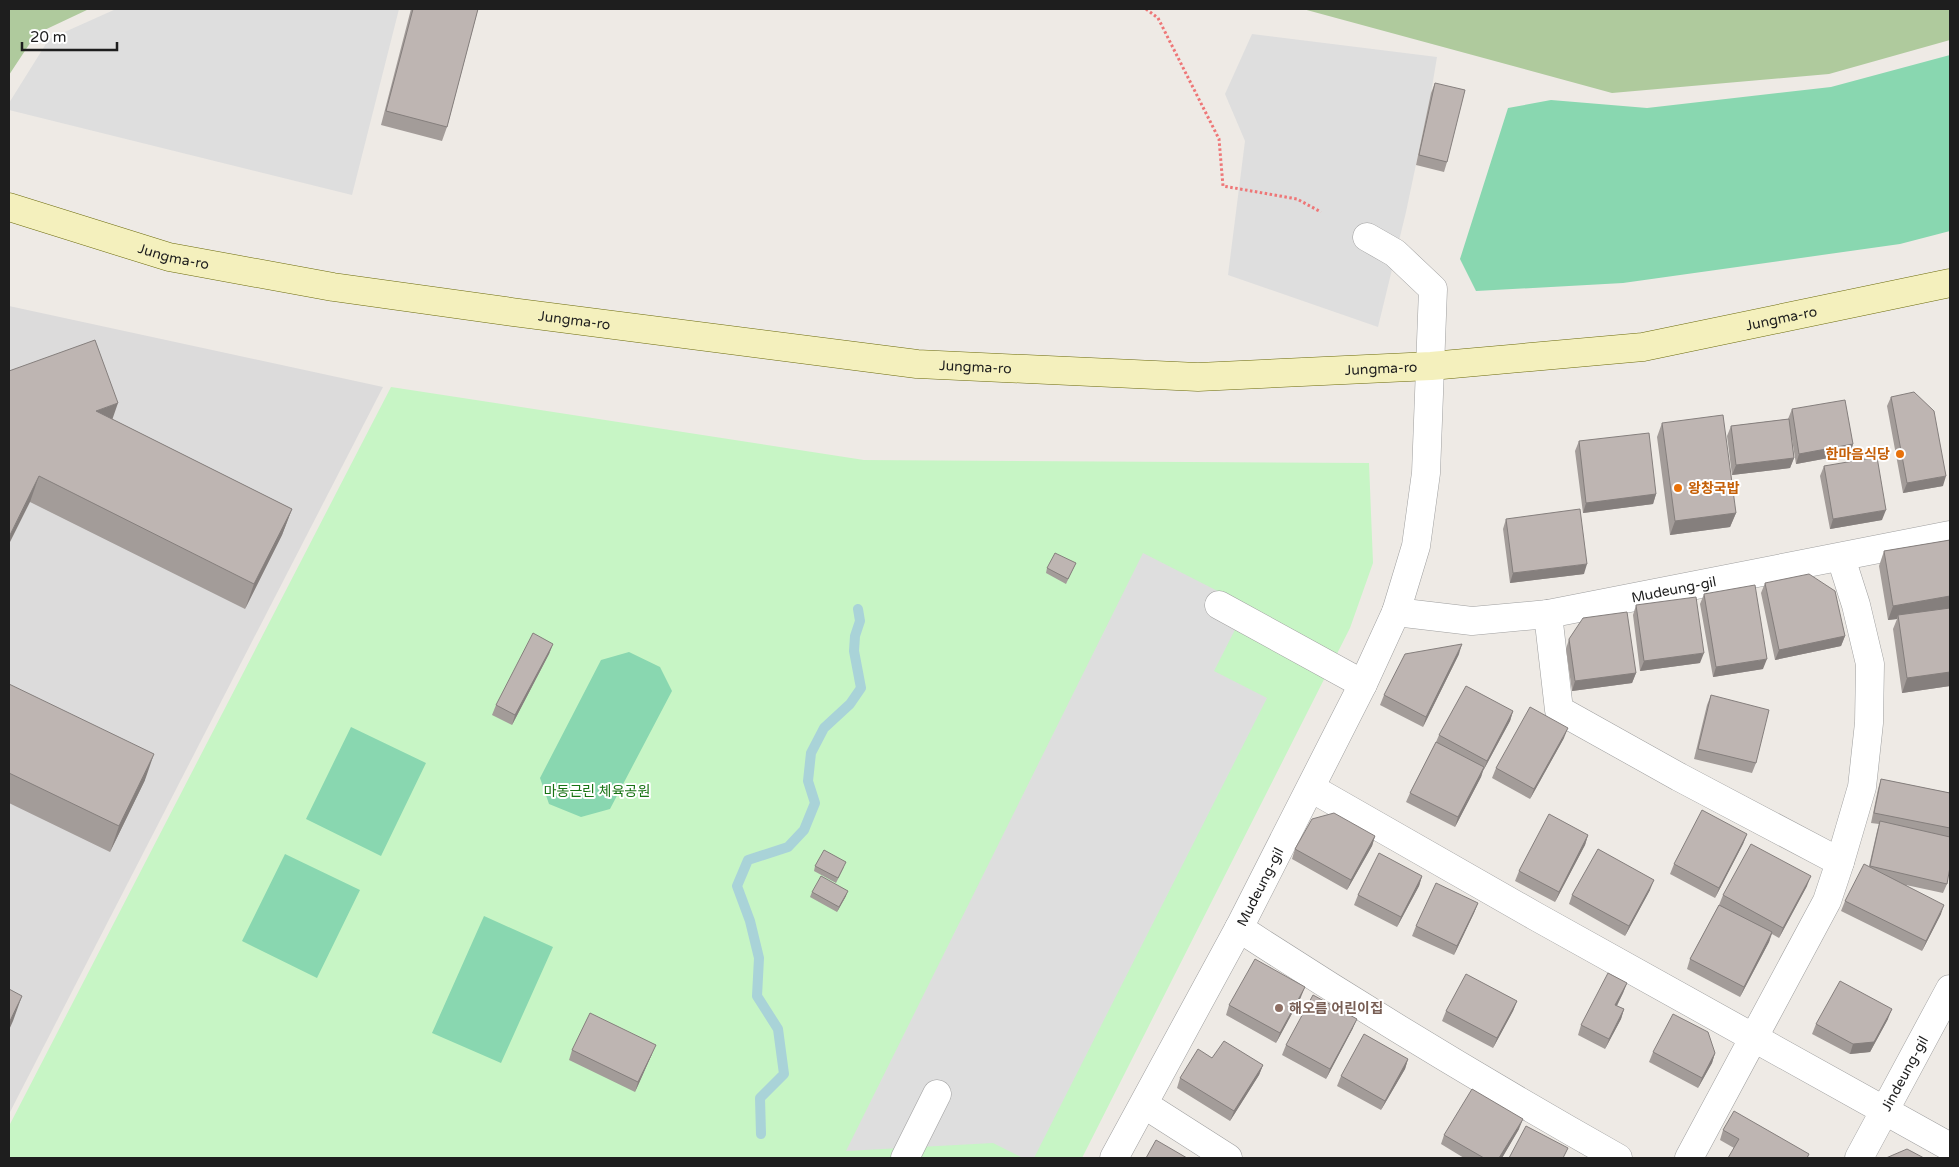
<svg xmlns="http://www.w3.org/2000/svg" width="1959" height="1167" font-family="'Varela Round','Noto Sans KR',sans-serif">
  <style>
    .residential { fill: #dcdbdb }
    .forest { fill: #afca9d }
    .park { fill: #c7f5c5 }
    .pitch { fill: #89d7b0 }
    .parking { fill: #dedede }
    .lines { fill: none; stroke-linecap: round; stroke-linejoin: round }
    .stream { stroke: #a9d3d8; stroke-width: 10 }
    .minor-casing { stroke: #9f9f9f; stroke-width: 29 }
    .tertiary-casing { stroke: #9f9f9f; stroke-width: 29 }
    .secondary-casing { stroke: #6c6b0e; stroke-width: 29 }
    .path { stroke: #ee7677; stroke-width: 3; stroke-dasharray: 2.5 2.5; stroke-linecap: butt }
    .minor { stroke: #fff; stroke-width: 28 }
    .tertiary { stroke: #fff; stroke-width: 28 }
    .secondary { stroke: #f4f0bd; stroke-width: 28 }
    .wall { fill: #a39c99 }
    .shaded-wall { fill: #857f7d }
    .building { fill: #beb5b2; stroke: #857f7d }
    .food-dot { fill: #e8710a; stroke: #fff; stroke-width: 2 }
    .education-dot { fill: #8d6e63; stroke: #fff; stroke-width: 2 }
    .labels { text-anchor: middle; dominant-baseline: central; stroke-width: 4; stroke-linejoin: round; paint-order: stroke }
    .street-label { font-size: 14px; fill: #1e1e1e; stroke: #fff }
    .food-label { font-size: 14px; font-weight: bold; fill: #c56008; stroke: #fff; text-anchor: end }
    .park-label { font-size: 14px; fill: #187314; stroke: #fff }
    .education-label { font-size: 14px; font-weight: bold; fill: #785e54; stroke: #fff; text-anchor: start }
  </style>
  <rect width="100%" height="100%" fill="#eeeae5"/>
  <path class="residential" d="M9,306L383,387L9,1114Z"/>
  <path class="forest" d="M9,9H89L36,34L9,75Z
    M1303,9H1950V40L1829,74L1612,93Z"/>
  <path class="park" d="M391,387L864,460L1369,463L1373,563L1350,628L1082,1158H9V1126Z"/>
  <path class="pitch" d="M1950,55V231L1900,244L1623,283L1476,291L1460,259L1508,108L1551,100L1647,108L1831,87Z
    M629,652L660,667L672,691L610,809L581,817L549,804L540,778L601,660Z
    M351,727L426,763L381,856L306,819Z
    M285,854L360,890L317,978L242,941Z
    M484,916L553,947L501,1063L432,1033Z"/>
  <path class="parking" d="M116,9H399L352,195L9,110V103L49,39Z
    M1252,34L1437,57L1431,93L1406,212L1378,327L1228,275L1245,141L1225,94Z
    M1143,553L1247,606L1214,671L1267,698L1034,1158H1023L993,1143L846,1151Z"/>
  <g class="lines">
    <path class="stream" d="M761,1134L760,1098L784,1074L778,1029L757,996L759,958L750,921L737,886L748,860L788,847L804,830L815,803L808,781L811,753L824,728L850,704L861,688L854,651L855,636L860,621L858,609"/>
    <defs>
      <g id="minor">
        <path d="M1219,605L1363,684"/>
        <path id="s1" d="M1396,612L1472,621L1548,614L1950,535"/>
        <path d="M1548,614L1559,710L1679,777L1840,862"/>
        <path d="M1311,788L1535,916L1950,1147"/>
        <path d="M1239,928C1363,1009 1489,1085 1618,1158"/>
        <path d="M1145,1105L1228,1158"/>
        <path d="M905,1158L937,1094"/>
        <path id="s2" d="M1114,1158L1239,928L1363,684L1396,612L1416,546L1426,473L1433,289L1395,253L1367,237"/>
        <path d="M1689,1158L1827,901L1840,862L1862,787L1869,723L1870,664L1856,605L1841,558"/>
      </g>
      <g id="tertiary">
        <path id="s3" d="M1859,1158L1950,989"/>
      </g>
      <g id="secondary">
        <path id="s4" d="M9,207L169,257L333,287L512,312L917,364L1198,377L1431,366L1643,347L1950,283"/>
      </g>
    </defs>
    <use href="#minor" class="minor-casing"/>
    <use href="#tertiary" class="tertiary-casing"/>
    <use href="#secondary" class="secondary-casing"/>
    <path class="path" d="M1146,9L1158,18L1219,139L1223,186L1297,199L1321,212"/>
    <use href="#minor" class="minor"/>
    <use href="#tertiary" class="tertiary"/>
    <use href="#secondary" class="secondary"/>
  </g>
  <path class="wall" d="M411,9H478L447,127L442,141L381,125Z
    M1435,83L1447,162L1444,172L1416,165L1431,93Z
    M9,371L112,419L292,509L282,535L245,609L30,502Z
    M1891,397L1943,486L1903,493L1887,406Z
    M1792,409L1853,444L1850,454L1796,464L1791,433L1794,458L1790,468L1732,475L1727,436L1731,426L1788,419Z
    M1662,423L1736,513L1730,527L1670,535L1657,437Z
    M1579,441L1656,494L1653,504L1583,513L1575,451Z
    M1824,466L1882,520L1830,529L1820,476Z
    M1506,519L1584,574L1510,583L1503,529Z
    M1950,540V686L1902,693L1893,629L1897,619L1888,620L1879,566L1884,551Z
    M1076,563L1066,584L1046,573L1047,568Z
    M1765,583L1845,636L1841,646L1775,660L1761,593Z
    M1704,594L1763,669L1713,677L1700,604Z
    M1636,605L1700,663L1640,671L1633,615Z
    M1569,639L1636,673L1632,683L1572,691L1566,649Z
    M553,644L549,654L512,725L492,715L496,705Z
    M1459,654L1423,727L1380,705L1384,695Z
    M9,684L145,780L110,852L9,803Z
    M1711,695L1756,763L1752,773L1694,759L1707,705Z
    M1513,711L1510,721L1483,771L1481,777L1455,827L1406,802L1410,793L1436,742L1439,735Z
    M1564,738L1530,799L1492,778L1496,768Z
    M1881,779L1950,793V835L1947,884L1943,893L1906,885L1941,914L1922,951L1841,911L1845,901L1869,866L1877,831L1879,824L1871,823L1878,789Z
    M1747,834L1743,844L1715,898L1670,874L1674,864Z
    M1588,835L1585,845L1555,902L1515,881L1519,871Z
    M1375,836L1372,846L1347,890L1292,859L1295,849Z
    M815,866L844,867L836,883L814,871Z
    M1422,876L1419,886L1397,927L1354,905L1358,895Z
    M1807,886L1779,938L1772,934L1769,942L1740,997L1687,969L1690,959L1719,905L1723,895Z
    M1650,890L1625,936L1569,904L1572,895Z
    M812,892L846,896L837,912L810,897Z
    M1478,903L1474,913L1454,955L1412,936L1416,926Z
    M1627,983L1623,993L1617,1006L1624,1009L1621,1019L1605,1049L1578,1035L1581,1025Z
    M1301,997L1276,1043L1226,1015L1229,1005Z
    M1517,1001L1513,1011L1493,1048L1442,1021L1446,1011Z
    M1888,1019L1870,1052L1850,1054L1812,1034L1816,1024Z
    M1353,1028L1326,1079L1282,1055L1286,1045Z
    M572,1050L652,1054L635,1092L569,1060Z
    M1653,1052L1715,1053L1712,1063L1698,1088L1649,1062Z
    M1212,1058L1263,1065L1259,1075L1230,1121L1177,1088L1180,1078Z
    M1408,1059L1405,1069L1381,1110L1337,1086L1341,1076Z
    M1519,1129L1502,1158H1464L1441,1144L1444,1135Z
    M1723,1130L1809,1154L1734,1148L1720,1140Z"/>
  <path class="shaded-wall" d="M118,403L109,429L96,411Z
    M1853,444L1850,454L1796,464L1799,454Z
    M1794,458L1790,468L1732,475L1736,465Z
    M39,476L30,502L9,544V537Z
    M1946,476L1943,486L1903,493L1907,483Z
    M1656,494L1653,504L1583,513L1586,503Z
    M292,509L282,535L245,609L254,584Z
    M1886,510L1882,520L1830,529L1833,519Z
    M1736,513L1730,527L1670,535L1675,521Z
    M1587,564L1584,574L1510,583L1513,573Z
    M1950,596V610L1898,615L1897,619L1888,620L1893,606Z
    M1845,636L1841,646L1775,660L1779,650Z
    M553,644L549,654L512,725L515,715Z
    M1462,644L1459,654L1423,727L1426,717Z
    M1704,653L1700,663L1640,671L1644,661Z
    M1767,659L1763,669L1713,677L1716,667Z
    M1950,672V686L1902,693L1907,678Z
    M1636,673L1632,683L1572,691L1575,681Z
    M1513,711L1510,721L1483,771L1487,761Z
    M1568,728L1564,738L1530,799L1534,789Z
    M154,754L145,780L110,852L119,826Z
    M1484,767L1481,777L1455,827L1458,817Z
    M1747,834L1743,844L1715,898L1719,888Z
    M1588,835L1585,845L1555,902L1559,892Z
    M1375,836L1372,846L1347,890L1351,880Z
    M1422,876L1419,886L1397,927L1401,917Z
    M1811,876L1807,886L1779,938L1783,928Z
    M1654,880L1650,890L1625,936L1629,926Z
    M848,891L846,896L837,912L839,907Z
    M1478,903L1474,913L1454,955L1457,946Z
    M1944,905L1941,914L1922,951L1926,941Z
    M1772,932L1769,942L1740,997L1744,987Z
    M1627,983L1623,993L1612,1015L1615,1005Z
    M1305,987L1301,997L1276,1043L1280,1033Z
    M22,996L13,1021L9,1030V1023Z
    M1517,1001L1513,1011L1493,1048L1497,1038Z
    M1624,1009L1621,1019L1605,1049L1609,1039Z
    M1892,1009L1888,1019L1870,1052L1850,1054L1853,1044Z
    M1357,1019L1353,1028L1326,1079L1330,1069Z
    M656,1045L652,1054L635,1092L638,1082Z
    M1715,1053L1712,1063L1698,1088L1702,1078Z
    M1408,1059L1405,1069L1381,1110L1385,1101Z
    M1263,1065L1259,1075L1230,1121L1234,1111Z
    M1523,1119L1519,1129L1502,1158H1499Z"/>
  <path class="building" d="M413,9H478L447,127L386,111Z
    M1435,83L1465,90L1447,162L1419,155Z
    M95,340L118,403L96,411L292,509L254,584L39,476L9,537V371Z
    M1914,392L1934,411L1946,476L1907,483L1891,397Z
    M1845,400L1853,444L1799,454L1792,409Z
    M1723,415L1736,513L1675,521L1662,423Z
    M1789,419L1794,458L1736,465L1731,426Z
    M1649,433L1656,494L1586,503L1579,441Z
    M1877,457L1886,510L1833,519L1824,466Z
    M1580,509L1587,564L1513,573L1506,519Z
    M1950,540V596L1893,606L1884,551Z
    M1055,553L1076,563L1068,579L1047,568Z
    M1809,574L1835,591L1845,636L1779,650L1765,583Z
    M1755,585L1767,659L1716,667L1704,594Z
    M1696,597L1704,653L1644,661L1636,605Z
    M1950,608V672L1907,678L1898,615Z
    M1627,612L1636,673L1575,681L1569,639L1583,618Z
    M533,633L553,644L515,715L496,705Z
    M1462,644L1426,717L1384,695L1405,654Z
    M9,684L154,754L119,826L9,773Z
    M1466,686L1513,711L1487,761L1439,735Z
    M1711,695L1769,710L1756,763L1698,749Z
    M1530,707L1568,728L1534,789L1496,768Z
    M1436,742L1484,767L1458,817L1410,793Z
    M1881,779L1950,793V828L1874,813Z
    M1702,810L1747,834L1719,888L1674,864Z
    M1334,813L1375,836L1351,880L1295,849L1312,819Z
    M1549,814L1588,835L1559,892L1519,871Z
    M1880,821L1950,837V867L1947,884L1870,866Z
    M1751,844L1811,876L1783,928L1723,895Z
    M1598,849L1654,880L1629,926L1572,895Z
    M824,850L846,862L838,878L815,866Z
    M1379,853L1422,876L1401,917L1358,895Z
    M1864,864L1944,905L1926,941L1845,901Z
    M821,876L848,891L839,907L812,892Z
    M1436,883L1478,903L1457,946L1416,926Z
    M1719,905L1772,932L1744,987L1690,959Z
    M1255,959L1305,987L1280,1033L1229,1005Z
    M1608,973L1627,983L1615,1005L1624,1009L1609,1039L1581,1025Z
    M1466,974L1517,1001L1497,1038L1446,1011Z
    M1840,981L1892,1009L1874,1042L1853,1044L1816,1024Z
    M9,989L22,996L9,1023Z
    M1313,995L1357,1019L1330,1069L1286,1045Z
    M590,1013L656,1045L638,1082L572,1050Z
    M1673,1014L1708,1032L1715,1053L1702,1078L1653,1052Z
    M1364,1034L1408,1059L1385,1101L1341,1076Z
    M1224,1041L1263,1065L1234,1111L1180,1078L1198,1049L1212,1058Z
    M1472,1089L1523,1119L1499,1158H1484L1444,1135Z
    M1734,1111L1809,1154L1807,1158H1728L1739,1139L1723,1130Z
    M1526,1126L1568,1148L1563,1158H1509Z
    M1156,1140L1187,1158H1146Z
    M1907,1149L1924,1158H1886Z"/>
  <g class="food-dot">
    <circle cx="1900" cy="454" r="5"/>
    <circle cx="1678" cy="488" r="5"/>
  </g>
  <circle class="education-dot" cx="1279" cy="1008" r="5"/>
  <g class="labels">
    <g class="street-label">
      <text stroke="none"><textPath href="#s4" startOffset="172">Jungma-ro</textPath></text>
      <text stroke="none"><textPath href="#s4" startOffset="1792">Jungma-ro</textPath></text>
      <text stroke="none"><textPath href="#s4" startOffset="578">Jungma-ro</textPath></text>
      <text stroke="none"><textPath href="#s4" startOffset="982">Jungma-ro</textPath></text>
      <text stroke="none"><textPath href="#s4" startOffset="1388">Jungma-ro</textPath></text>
      <text stroke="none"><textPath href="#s1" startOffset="281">Mudeung-gil</textPath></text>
      <text stroke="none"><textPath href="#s2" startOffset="308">Mudeung-gil</textPath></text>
      <text stroke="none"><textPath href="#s3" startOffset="96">Jindeung-gil</textPath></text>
    </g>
    <g class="food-label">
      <text x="1890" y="454">한마음식당</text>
      <text x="1688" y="488" text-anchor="start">왕창국밥</text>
    </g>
    <g class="park-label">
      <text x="597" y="791">마동근린 체육공원</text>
    </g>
    <g class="education-label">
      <text x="1289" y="1008">해오름 어린이집</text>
    </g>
  </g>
  <rect width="1959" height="1167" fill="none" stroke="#1e1e1e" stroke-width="20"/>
  <path d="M22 42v8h95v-8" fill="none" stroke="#1e1e1e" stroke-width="2.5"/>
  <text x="30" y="42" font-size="15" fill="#1e1e1e" stroke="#ffffff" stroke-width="4" paint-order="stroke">20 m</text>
</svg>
